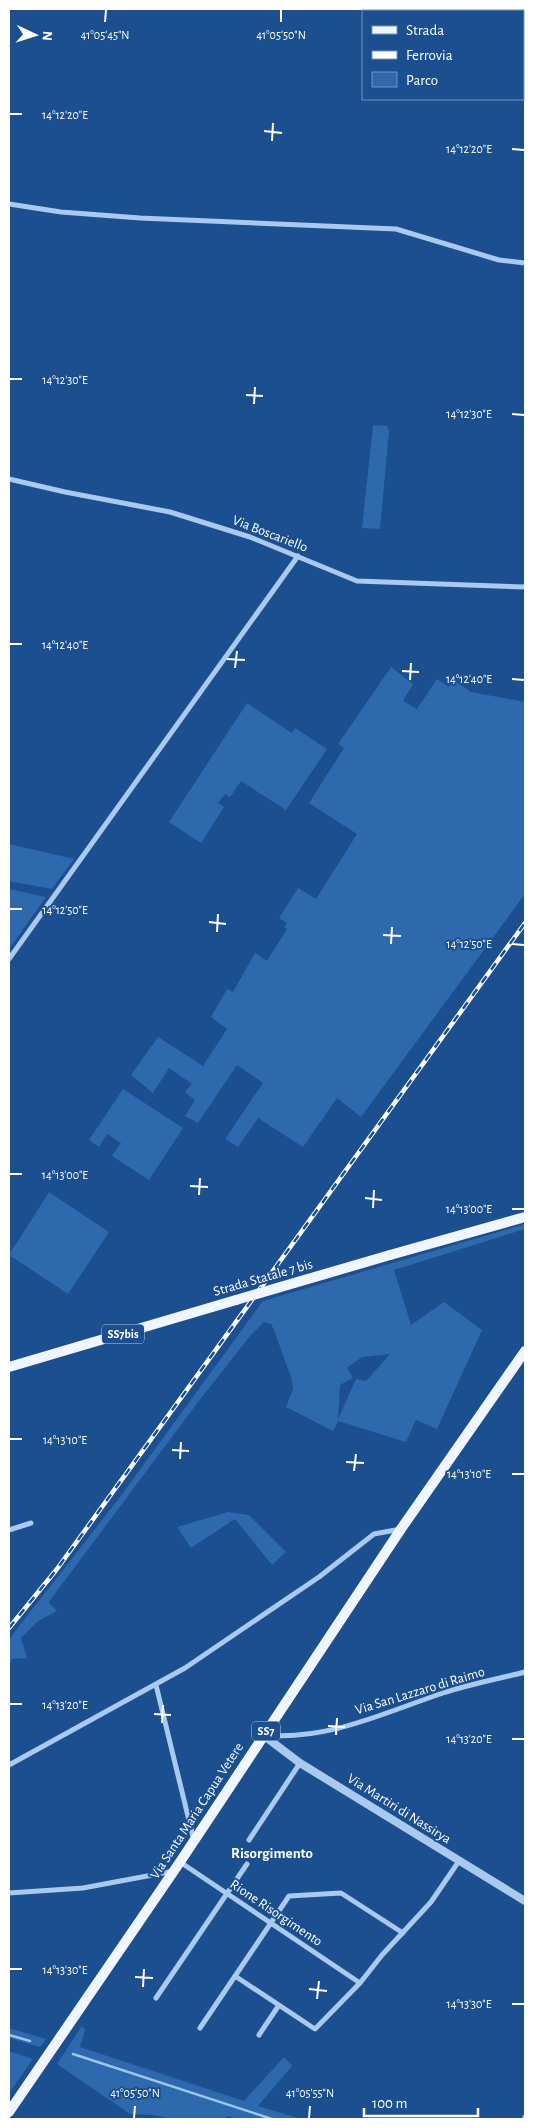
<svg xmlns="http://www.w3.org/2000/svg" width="534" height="2128" font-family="'Alegreya Sans',sans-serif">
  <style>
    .green { fill: #2e69ad; fill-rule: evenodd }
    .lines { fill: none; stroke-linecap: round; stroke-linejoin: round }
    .stream { stroke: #9cc4f0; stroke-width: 2.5 }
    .minor { stroke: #a9c9ee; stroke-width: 5 }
    .tertiary { stroke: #a9c9ee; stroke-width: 8 }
    .primary { stroke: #f0f6ff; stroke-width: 10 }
    .rail-casing { stroke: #fff; stroke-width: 4.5 }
    .rail { stroke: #1b4f8f; stroke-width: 2.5; stroke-dasharray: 8; stroke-linecap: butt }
    .primary-bridge { stroke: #f0f6ff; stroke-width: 10 }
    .ticks { fill: none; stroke: #fff; stroke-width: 2 }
    .labels { text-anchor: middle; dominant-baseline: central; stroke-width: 4; stroke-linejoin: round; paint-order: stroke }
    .shield { fill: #1b4f8f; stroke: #bbcadd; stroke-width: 1 }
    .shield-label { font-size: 12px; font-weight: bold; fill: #fff }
    .street-label { font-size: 14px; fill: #fff; stroke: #1b4f8f }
    .neighbourhood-label { font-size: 15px; font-weight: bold; fill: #fff; stroke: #1b4f8f }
    .ticks-label { font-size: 12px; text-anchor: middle; fill: #fff; stroke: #1b4f8f; stroke-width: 4; stroke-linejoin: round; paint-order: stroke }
  </style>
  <rect width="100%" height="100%" fill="#1b4f8f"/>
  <path class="green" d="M373,425L387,426L389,431L380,529L362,528Z
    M391,667L413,684L403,701L417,709L437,679L449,687L454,680L471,692L525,702V894L361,1117L337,1098L303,1147L258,1118L238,1147L225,1139L263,1083L237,1065L198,1123L185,1116L195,1100L185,1092L192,1084L169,1068L153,1093L131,1075L158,1037L203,1066L227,1029L211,1017L227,989L233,992L255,953L267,961L287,929L284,927L287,923L279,918L298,888L316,899L357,834L309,803L344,748L338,744Z
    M247,703L292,733L295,728L327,749L286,810L241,781L230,797L225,794L218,803L224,807L201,843L169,822Z
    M9,844L74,859L52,889L9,881Z
    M9,889L46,897L9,949Z
    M123,1089L183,1128L149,1180L112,1156L121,1143L107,1134L99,1147L89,1140Z
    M49,1192L109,1232L68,1294L9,1255Z
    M525,1224V1229L394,1270L411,1325L444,1302L482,1330L437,1429L416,1420L406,1442L338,1421L333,1431L286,1407L293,1389L292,1380L274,1330L271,1324L264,1322L251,1335L198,1402L51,1599L49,1603L57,1611L38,1621L21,1638L27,1658L12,1659L9,1665V1639L120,1497L263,1301ZM390,1354L366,1381L356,1379L338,1419L340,1385L353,1378L347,1368L362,1357Z
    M228,1512L249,1515L286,1552L272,1565L235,1519L191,1548L177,1527Z
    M82,2026L85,2030L80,2047L244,2101L284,2057L292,2066L258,2106L301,2119H239L227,2116L224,2119H172L154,2115L130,2114L57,2064Z
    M9,2028L46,2039L40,2047L9,2038Z
    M9,2051L33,2059L9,2093Z"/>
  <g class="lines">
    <path class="stream" d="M9,2035L30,2041
      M73,2054L272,2119"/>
    <path class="minor" d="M9,204L61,212L140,218L396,229L499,260L525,263
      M9,479L65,492L170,512L250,537L357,581L525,587
      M9,959L298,556
      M9,1530L31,1523
      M156,1685L194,1841
      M265,1735C327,1741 386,1712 443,1693C470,1684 498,1679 525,1672
      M9,1765L185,1668L319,1577L374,1534L401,1529
      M249,1840L300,1763
      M180,1862L360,1983
      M9,1893L83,1888L174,1871
      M235,1976L315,2029L360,1983L382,1955L431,1902L459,1861
      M156,1998L247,1864
      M200,2028L289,1896L341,1893L403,1933
      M259,2035L279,2005
      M525,2119V2117"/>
    <path class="tertiary" d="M263,1735L300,1763L525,1901"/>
    <path class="primary" d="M390,1255L525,1217
      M9,1367L236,1300
      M9,2112L180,1862L401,1529L525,1351"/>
    <defs>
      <path id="rail" d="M9,1628L57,1569L525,923"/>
    </defs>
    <use href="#rail" class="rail-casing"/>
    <use href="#rail" class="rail"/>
    <path class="primary-bridge" d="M236,1300L390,1255"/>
  </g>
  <path class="ticks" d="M105,22L106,10M281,22V10M10,114H22M264,131L282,133M272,141L273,123M512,149L524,150M10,379H22M246,395L263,396M254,404L255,387M512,414L524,415M10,644H22M227,659L245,660M235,668L237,651M402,671L419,672M512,679L524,680M410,680L411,663M10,909H22M209,922L226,924M217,932L218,914M383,935L401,936M391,944L392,927M512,944L524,945M10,1174H22M190,1186L208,1187M199,1195L200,1178M365,1198L382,1200M373,1208L374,1190M512,1209H524M10,1439H22M172,1450L189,1451M180,1459L181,1442M346,1462L364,1463M354,1471L356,1454M512,1474H524M10,1704H22M154,1714L171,1715M162,1723L163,1705M328,1726L345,1727M336,1735L337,1718M512,1739H524M10,1969H22M135,1977L153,1978M143,1987L144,1969M309,1989L327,1991M317,1999L319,1981M512,2004H524M134,2118L135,2106M309,2118L310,2106"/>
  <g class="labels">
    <g class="shield">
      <rect x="102" y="1324.5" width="42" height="19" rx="4"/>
      <rect x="252" y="1721.5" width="28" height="19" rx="4"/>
    </g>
    <g class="shield-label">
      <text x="123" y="1334">SS7bis</text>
      <text x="266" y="1731">SS7</text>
    </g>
    <g class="street-label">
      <text transform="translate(270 534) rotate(21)">Via Boscariello</text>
      <text transform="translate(263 1278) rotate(-16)">Strada Statale 7 bis</text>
      <text transform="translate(420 1691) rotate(-17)">Via San Lazzaro di Raimo</text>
      <text transform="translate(399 1809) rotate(32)">Via Martiri di Nassirya</text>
      <text transform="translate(197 1811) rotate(-57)">Via Santa Maria Capua Vetere</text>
      <text transform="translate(276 1913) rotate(34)">Rione Risorgimento</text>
    </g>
    <g class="neighbourhood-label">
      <text x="272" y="1853">Risorgimento</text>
    </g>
  </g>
  <g class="ticks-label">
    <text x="105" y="39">41°05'45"N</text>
    <text x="281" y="39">41°05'50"N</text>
    <text x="65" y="119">14°12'20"E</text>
    <text x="469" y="153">14°12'20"E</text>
    <text x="65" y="384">14°12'30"E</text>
    <text x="469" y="418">14°12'30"E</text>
    <text x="65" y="649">14°12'40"E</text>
    <text x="469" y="683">14°12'40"E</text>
    <text x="65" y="914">14°12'50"E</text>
    <text x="469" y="948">14°12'50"E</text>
    <text x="65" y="1179">14°13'00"E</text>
    <text x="469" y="1213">14°13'00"E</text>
    <text x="65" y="1444">14°13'10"E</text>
    <text x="469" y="1478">14°13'10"E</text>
    <text x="65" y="1709">14°13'20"E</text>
    <text x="469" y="1743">14°13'20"E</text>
    <text x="65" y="1974">14°13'30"E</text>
    <text x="469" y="2008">14°13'30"E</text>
    <text x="135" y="2097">41°05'50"N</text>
    <text x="310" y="2097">41°05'55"N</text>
  </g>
  <rect width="534" height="2128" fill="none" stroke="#ffffff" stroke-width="20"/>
  <rect x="362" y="10" width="162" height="90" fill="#1b4f8f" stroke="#7695bc"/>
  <rect x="372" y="26" width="25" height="8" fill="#f0f6ff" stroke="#7695bc"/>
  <text x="406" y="35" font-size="15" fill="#ffffff">Strada</text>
  <rect x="372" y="51" width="25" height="8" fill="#ffffff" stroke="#7695bc"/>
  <text x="406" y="60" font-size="15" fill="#ffffff">Ferrovia</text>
  <rect x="372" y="72" width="25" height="15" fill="#2e69ad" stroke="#7695bc"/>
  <text x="406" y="85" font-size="15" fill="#ffffff">Parco</text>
  <g transform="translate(35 35) rotate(94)" stroke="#1b4f8f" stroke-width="4" paint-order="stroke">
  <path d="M0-4L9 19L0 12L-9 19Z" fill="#ffffff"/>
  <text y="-8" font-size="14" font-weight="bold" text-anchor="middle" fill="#ffffff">N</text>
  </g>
  <path d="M364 2108v8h114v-8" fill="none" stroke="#ffffff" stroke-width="2.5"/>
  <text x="372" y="2108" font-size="15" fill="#ffffff" stroke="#1b4f8f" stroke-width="4" paint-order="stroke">100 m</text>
</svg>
